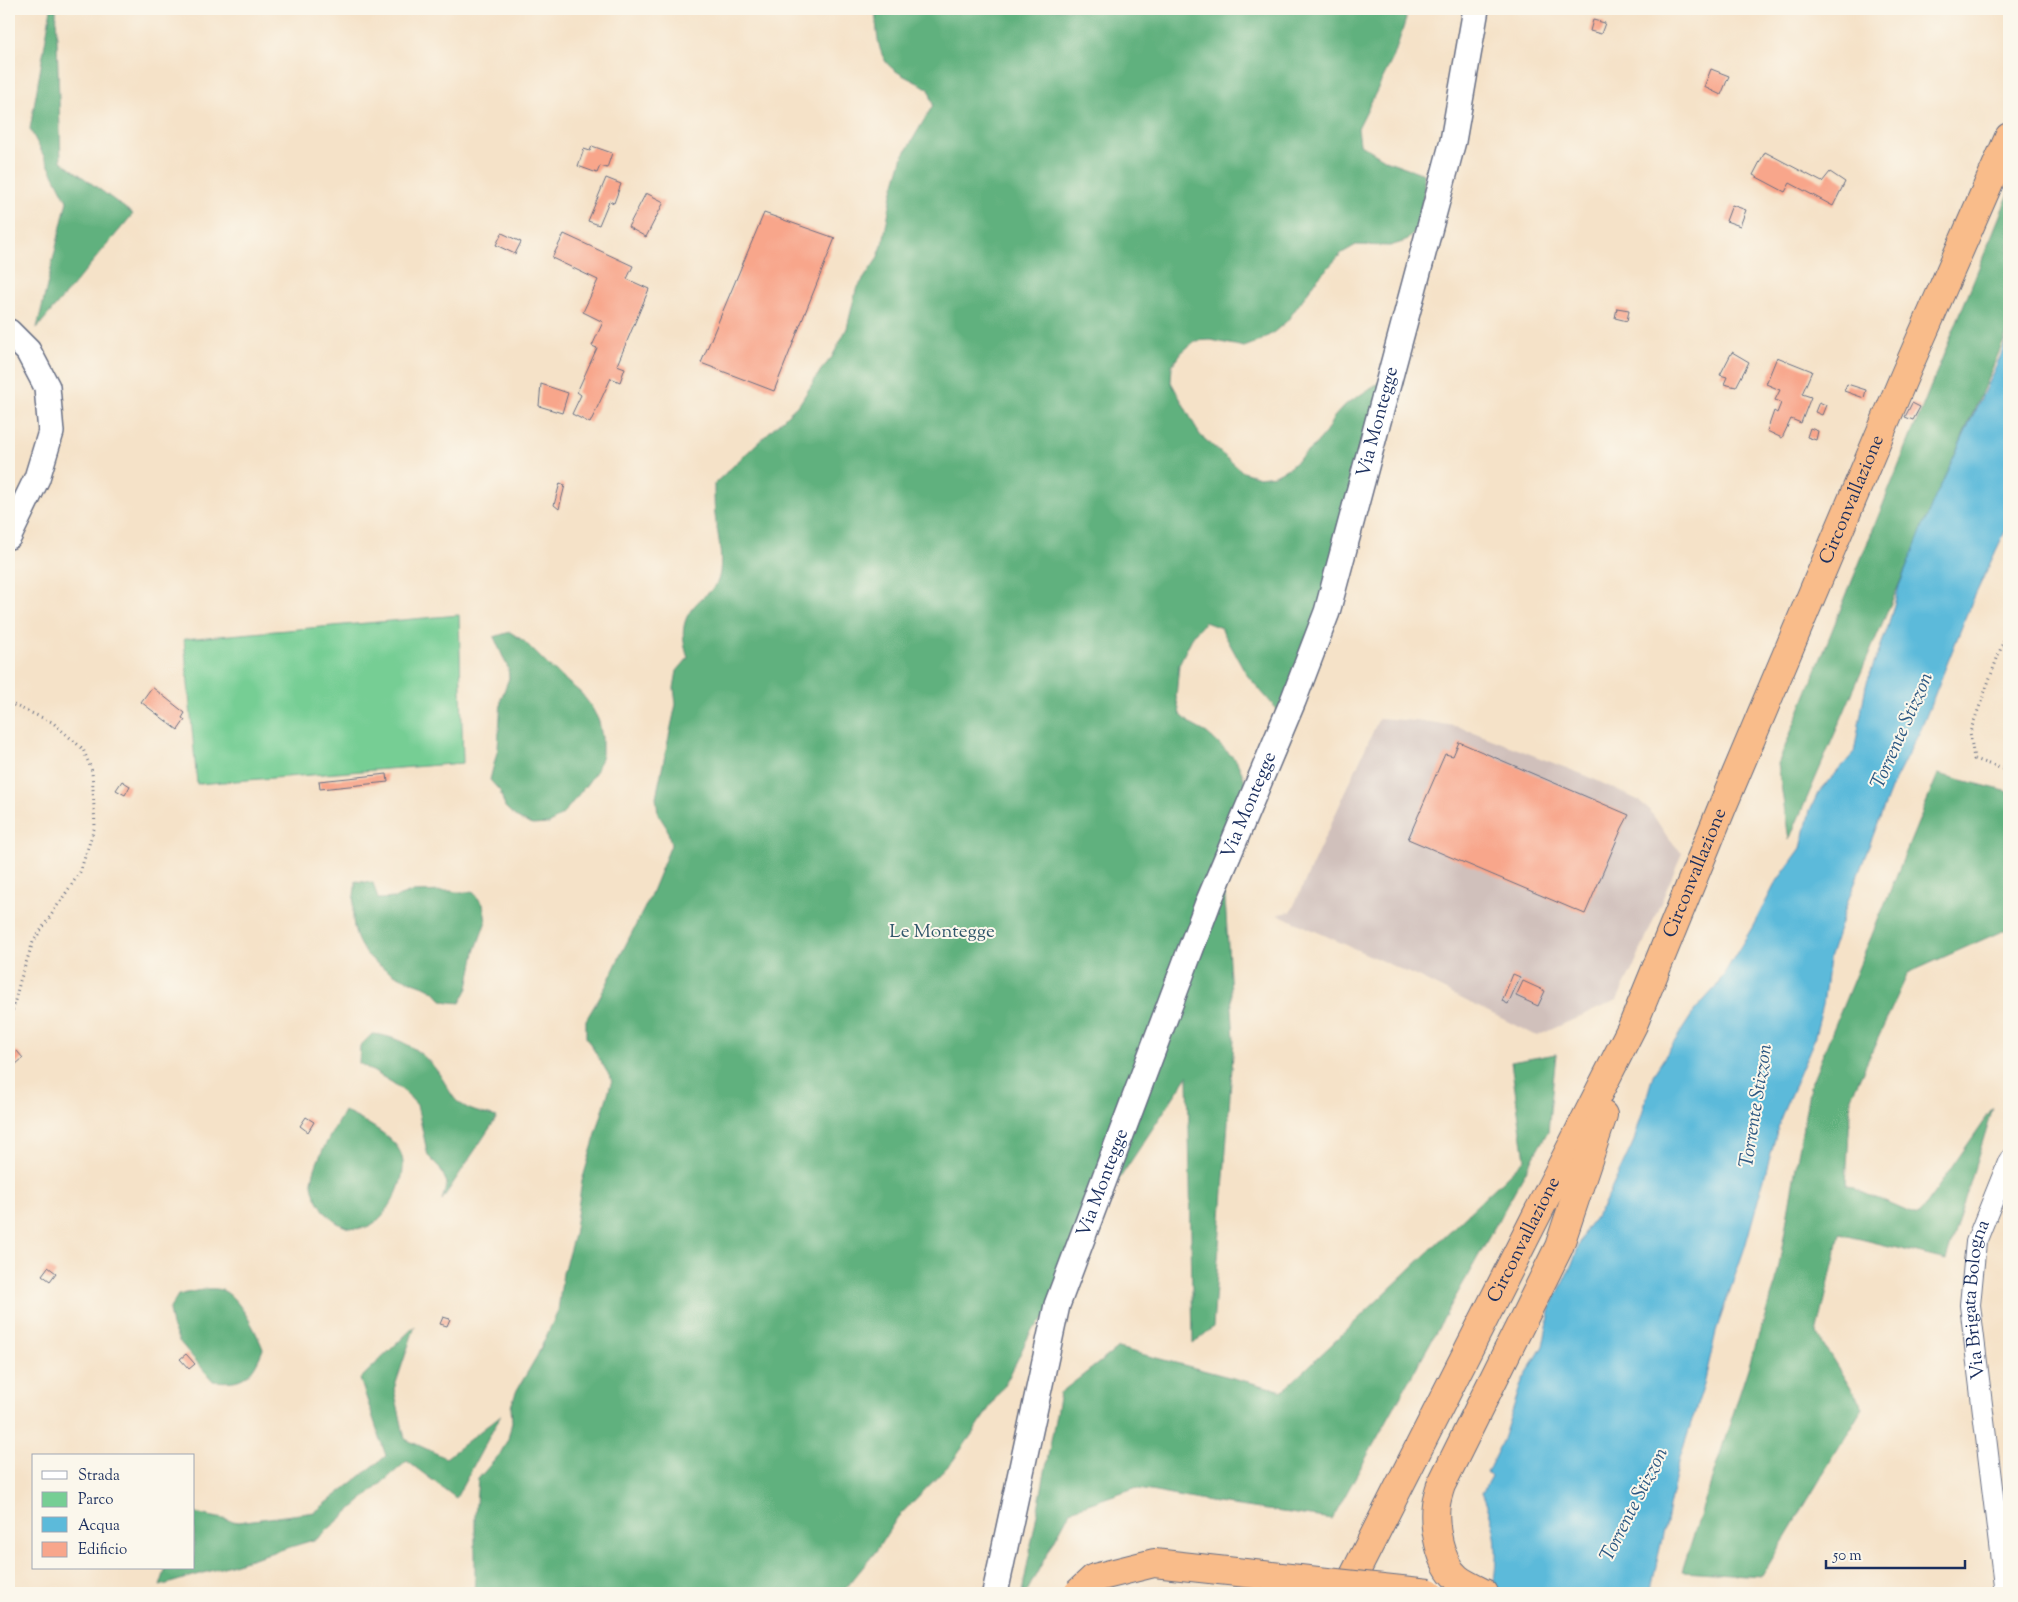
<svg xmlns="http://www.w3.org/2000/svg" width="2018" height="1602" font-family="'Sorts Mill Goudy',serif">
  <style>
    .industrial { fill: #d0c0bb }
    .green { fill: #76ce94; stroke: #487e79 }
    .forest { fill: #60b17e; stroke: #3e706e }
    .water { fill: #5cbada; stroke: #3c749c }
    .building { fill: #f8a68b }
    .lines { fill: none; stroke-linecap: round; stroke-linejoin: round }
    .minor-casing { stroke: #676e83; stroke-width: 22 }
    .tertiary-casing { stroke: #676e83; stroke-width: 28 }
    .trunk-casing { stroke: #676e83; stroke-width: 30 }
    .path { stroke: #676e83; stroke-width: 3; stroke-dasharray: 1 4; stroke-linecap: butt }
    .minor { stroke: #fff; stroke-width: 20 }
    .tertiary { stroke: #fff; stroke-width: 25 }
    .trunk { stroke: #f9bc8a; stroke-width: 28 }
    .trunk-bridge-casing { stroke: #676e83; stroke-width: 30; stroke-linecap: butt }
    .trunk-bridge { stroke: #f9bc8a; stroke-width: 28 }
    .labels { text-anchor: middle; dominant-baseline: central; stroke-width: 4; stroke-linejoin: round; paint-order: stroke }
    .street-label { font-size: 19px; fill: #1b2f5e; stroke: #fbf7ec }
    .park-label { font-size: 19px; fill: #32576c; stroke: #fbf7ec }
    .water-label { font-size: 20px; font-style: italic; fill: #2e5983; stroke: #fbf7ec }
  </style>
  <rect width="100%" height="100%" fill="#fbf7ec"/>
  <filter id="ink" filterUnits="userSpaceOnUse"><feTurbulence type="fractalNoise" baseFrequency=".02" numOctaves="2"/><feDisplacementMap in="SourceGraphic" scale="10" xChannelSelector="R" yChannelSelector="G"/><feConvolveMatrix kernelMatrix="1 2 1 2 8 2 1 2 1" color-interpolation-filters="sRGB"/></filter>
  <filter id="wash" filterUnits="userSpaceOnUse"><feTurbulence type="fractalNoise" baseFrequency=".0096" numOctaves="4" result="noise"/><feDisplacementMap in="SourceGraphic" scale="20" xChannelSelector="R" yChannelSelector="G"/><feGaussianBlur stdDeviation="1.12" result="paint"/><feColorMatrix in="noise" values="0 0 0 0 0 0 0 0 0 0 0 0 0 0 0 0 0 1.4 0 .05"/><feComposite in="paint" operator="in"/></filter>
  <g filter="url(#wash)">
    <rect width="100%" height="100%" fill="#f5e2c8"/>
    <path class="industrial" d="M1379,718L1437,723L1460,727L1587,776L1638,800L1649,809L1668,838L1682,853L1633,968L1617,1000L1537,1036L1420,978L1277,914L1291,912Z"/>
    <path class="green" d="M459,615L463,763L197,784L184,639Z"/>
    <path class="forest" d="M51,9H56L61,161L133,214L37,328L67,201L30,129Z
      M875,9H1404L1406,19L1394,56L1358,128L1360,144L1388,161L1424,174V191L1417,229L1406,241L1390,246L1356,245L1342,253L1318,278L1287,321L1274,332L1260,341L1244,347L1211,340L1195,341L1182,352L1172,365L1171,382L1200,435L1243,472L1259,477L1275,475L1290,467L1315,445L1326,432L1334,417L1345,405L1389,376L1287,721L1247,675L1221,628L1205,622L1194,634L1179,664L1176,697L1180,714L1192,725L1207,733L1236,760L1243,775L1253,811L1224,883L1234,1040L1213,1327L1193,1344L1188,1075L1071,1252L1053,1310L1030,1333L1008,1379L975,1430L952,1462L897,1518L876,1551L842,1593H474L475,1578V1516L478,1479L500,1454L508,1439L512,1422L511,1406L517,1390L537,1356L558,1311L563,1273L574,1235L582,1181L612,1080L586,1037V1020L606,986L620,956L648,901L671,845L667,828L658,814L656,797L676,704L674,688L677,671L688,658C680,634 681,617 701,599C712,589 717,589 720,572C722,555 719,539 716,523C714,510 714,497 714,484L800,403L821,370L832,357L847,328L856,290L877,259L883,243L892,194L903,156L933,105L929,89C916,81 895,74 886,62C876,47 877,26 875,9Z
      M2009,193V329L1789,840L1778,764Z
      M510,632L524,641L551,668L581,693L591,706L599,721L602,738V755L597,770L587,784L563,814L549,824L532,825L517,818L505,807L500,791L490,780L498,748L501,699L509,678L508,668L494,637Z
      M1938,774L2009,792V928L1908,973L1851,1097L1846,1185L1918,1216L1993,1108L1946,1260L1840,1234L1817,1334L1863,1408L1762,1576L1682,1571L1776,1282L1810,1086Z
      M356,881L373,883L378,899L395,898L411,892L450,891L462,893L472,891L483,904L486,921L475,952L468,988L460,1003C454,1002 446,1003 441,999C438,996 435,991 430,989C422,984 411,982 402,978C353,955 348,931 356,881Z
      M372,1034C401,1036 428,1054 443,1080C449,1089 453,1101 464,1106C473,1112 486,1114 497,1117L442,1200L447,1183L440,1168L428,1156L417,1105L406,1093L393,1083L359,1063L360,1046Z
      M1556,1054L1548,1131L1332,1519L1210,1502L1134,1488L1071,1510L1026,1593H1022L1060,1393L1118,1348L1283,1391L1525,1159L1511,1062Z
      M344,1111C361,1120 394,1135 401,1154C410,1175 389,1217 369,1226C352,1234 332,1223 323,1209C318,1201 311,1190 312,1181C315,1159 334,1130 344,1111Z
      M205,1289C210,1289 219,1288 224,1291C240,1299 257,1333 263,1349C252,1377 243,1384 213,1381L179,1341L172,1326L169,1310L178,1295Z
      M415,1326L394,1389L405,1439L446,1458L501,1415L456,1498L407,1461L317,1539L160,1586L166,1568H194V1513L238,1522L315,1512L386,1456L360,1379Z"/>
    <path class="water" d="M2009,333V523L1971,604L1921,729L1893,784L1849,898L1829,959L1823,1005L1814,1040L1781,1117L1745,1247L1717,1328L1704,1384L1680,1458L1650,1593H1492C1499,1553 1498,1531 1482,1493L1491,1477L1487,1473L1503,1439L1522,1381L1543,1346L1551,1307L1572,1264L1584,1232L1603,1207L1634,1141L1653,1075L1695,1010L1716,987L1753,926L1775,884L1801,848L1810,810L1818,793L1854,753L1866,685L1888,627L1899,586L1933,502L2000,357Z"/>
    <g id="blocks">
      <path class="building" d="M1593,20L1605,23L1601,34L1590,31Z
        M1711,69L1729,76L1721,95L1704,87Z
        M592,146L612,153L607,168L600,166L597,173L578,166L584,149L590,151Z
        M1765,152L1822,182L1830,172L1845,182L1833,206L1790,183L1785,192L1753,175Z
        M606,178L621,184L614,203L609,201L599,225L588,221Z
        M646,193L664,202L646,237L628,227Z
        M1732,205L1746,210L1740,226L1726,221Z
        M764,213L835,238L774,391L701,363Z
        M502,233L521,242L515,254L496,245Z
        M564,234L633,266L627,279L649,289L617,365L625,368L620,382L611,378L590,423L572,414L581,395L577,392L597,348L592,346L603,322L583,312L598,280L552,258Z
        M1617,308L1629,310L1627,321L1615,318Z
        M1732,352L1749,362L1736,387L1724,384L1727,377L1720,375Z
        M1777,357L1812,371L1802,394L1811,397L1801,423L1791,419L1782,438L1767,431L1774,411L1777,413L1781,403L1775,400L1780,390L1766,384Z
        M541,384L568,393L562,413L539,406Z
        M1847,384L1866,390L1864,398L1844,391Z
        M1819,402L1826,405L1822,415L1815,412Z
        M1912,403L1920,407L1913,420L1905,417Z
        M1810,428L1818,431L1816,440L1807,437Z
        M560,483L565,485L559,509L554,505Z
        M152,687L185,713L182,718L185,720L178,730L141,702Z
        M1459,742L1629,815L1622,828L1585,914L1408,839L1445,754L1453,756Z
        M387,774L388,782L320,789L319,781Z
        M122,781L130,786L125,795L116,790Z
        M1513,974L1520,977L1508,1004L1502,1001Z
        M1523,981L1545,991L1538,1006L1516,996Z
        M17,1051L23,1058L15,1065L9,1058Z
        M306,1117L314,1122L308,1132L300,1126Z
        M48,1267L56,1273L50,1281L42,1275Z
        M443,1317L450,1319L447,1326L440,1324Z
        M186,1354L195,1364L189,1369L180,1359Z"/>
    </g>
  </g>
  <g filter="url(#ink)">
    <use href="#blocks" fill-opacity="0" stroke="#676e83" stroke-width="1"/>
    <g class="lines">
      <defs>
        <g id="minor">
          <path id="s1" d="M2006,1593L2004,1586L1970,1305L1976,1242L2009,1160"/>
        </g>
        <g id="tertiary">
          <path d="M9,332L28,351L47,387L51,432L37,478L9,536"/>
          <path id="s2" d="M995,1593L1057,1305L1208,903L1293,701L1327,612L1453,141L1476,9"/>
        </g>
        <g id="trunk">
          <path id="s3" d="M1345,1593L1633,1025L1723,805L1906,372L2009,137"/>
          <path d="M1484,1593C1476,1589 1464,1584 1457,1578C1440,1564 1433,1525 1436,1504C1437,1498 1439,1491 1441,1485L1559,1247L1603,1115"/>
        </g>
      </defs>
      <use href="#minor" class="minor-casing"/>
      <use href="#tertiary" class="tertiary-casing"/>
      <use href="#trunk" class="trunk-casing"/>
      <path class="path" d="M2009,626L1970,732L1974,759L2009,771
        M9,703L52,722L83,749L92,771L95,826L80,872L33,942L20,981L9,1024"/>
      <use href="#minor" class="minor"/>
      <use href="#tertiary" class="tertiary"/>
      <use href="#trunk" class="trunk"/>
      <defs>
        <path id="trunk-bridge" d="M1078,1593L1094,1578L1154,1563L1429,1593"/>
      </defs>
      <use href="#trunk-bridge" class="trunk-bridge-casing"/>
      <use href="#trunk-bridge" class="trunk-bridge"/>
    </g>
  </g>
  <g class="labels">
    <g class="street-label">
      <text stroke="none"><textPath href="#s2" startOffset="1235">Via Montegge</textPath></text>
      <text stroke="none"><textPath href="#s3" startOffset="1206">Circonvallazione</textPath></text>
      <text stroke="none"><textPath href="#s2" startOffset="830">Via Montegge</textPath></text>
      <text stroke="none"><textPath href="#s3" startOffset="801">Circonvallazione</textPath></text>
      <text stroke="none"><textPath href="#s2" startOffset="425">Via Montegge</textPath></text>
      <text stroke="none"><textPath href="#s3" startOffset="396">Circonvallazione</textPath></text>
      <text stroke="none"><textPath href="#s1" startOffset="296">Via Brigata Bologna</textPath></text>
    </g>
    <g class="park-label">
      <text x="942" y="932">Le Montegge</text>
    </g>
    <g class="water-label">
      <text transform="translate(1903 731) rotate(-66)">Torrente Stizzon</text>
      <text transform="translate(1757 1106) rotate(-81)">Torrente Stizzon</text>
      <text transform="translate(1635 1505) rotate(-63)">Torrente Stizzon</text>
    </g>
  </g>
  <rect width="2018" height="1602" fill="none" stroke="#fbf7ec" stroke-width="30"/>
  <rect x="32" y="1454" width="162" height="115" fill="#fbf7ec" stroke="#a1a7b3"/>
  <rect x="42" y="1471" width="25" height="8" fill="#ffffff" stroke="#a1a7b3"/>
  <text x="78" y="1480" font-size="15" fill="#1b2f5e">Strada</text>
  <rect x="42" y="1492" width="25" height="15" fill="#76ce94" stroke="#a1a7b3"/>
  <text x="78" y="1504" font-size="15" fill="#1b2f5e">Parco</text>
  <rect x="42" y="1517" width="25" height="15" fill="#5cbada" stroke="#a1a7b3"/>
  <text x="78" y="1530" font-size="15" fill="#1b2f5e">Acqua</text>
  <rect x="42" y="1542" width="25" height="15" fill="#f8a68b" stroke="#a1a7b3"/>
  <text x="78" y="1554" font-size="15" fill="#1b2f5e">Edificio</text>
  <path d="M1826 1560v8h139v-8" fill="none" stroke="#1b2f5e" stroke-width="2.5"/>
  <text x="1833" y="1560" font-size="15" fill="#1b2f5e" stroke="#fbf7ec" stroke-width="4" paint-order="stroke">50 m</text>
</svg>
